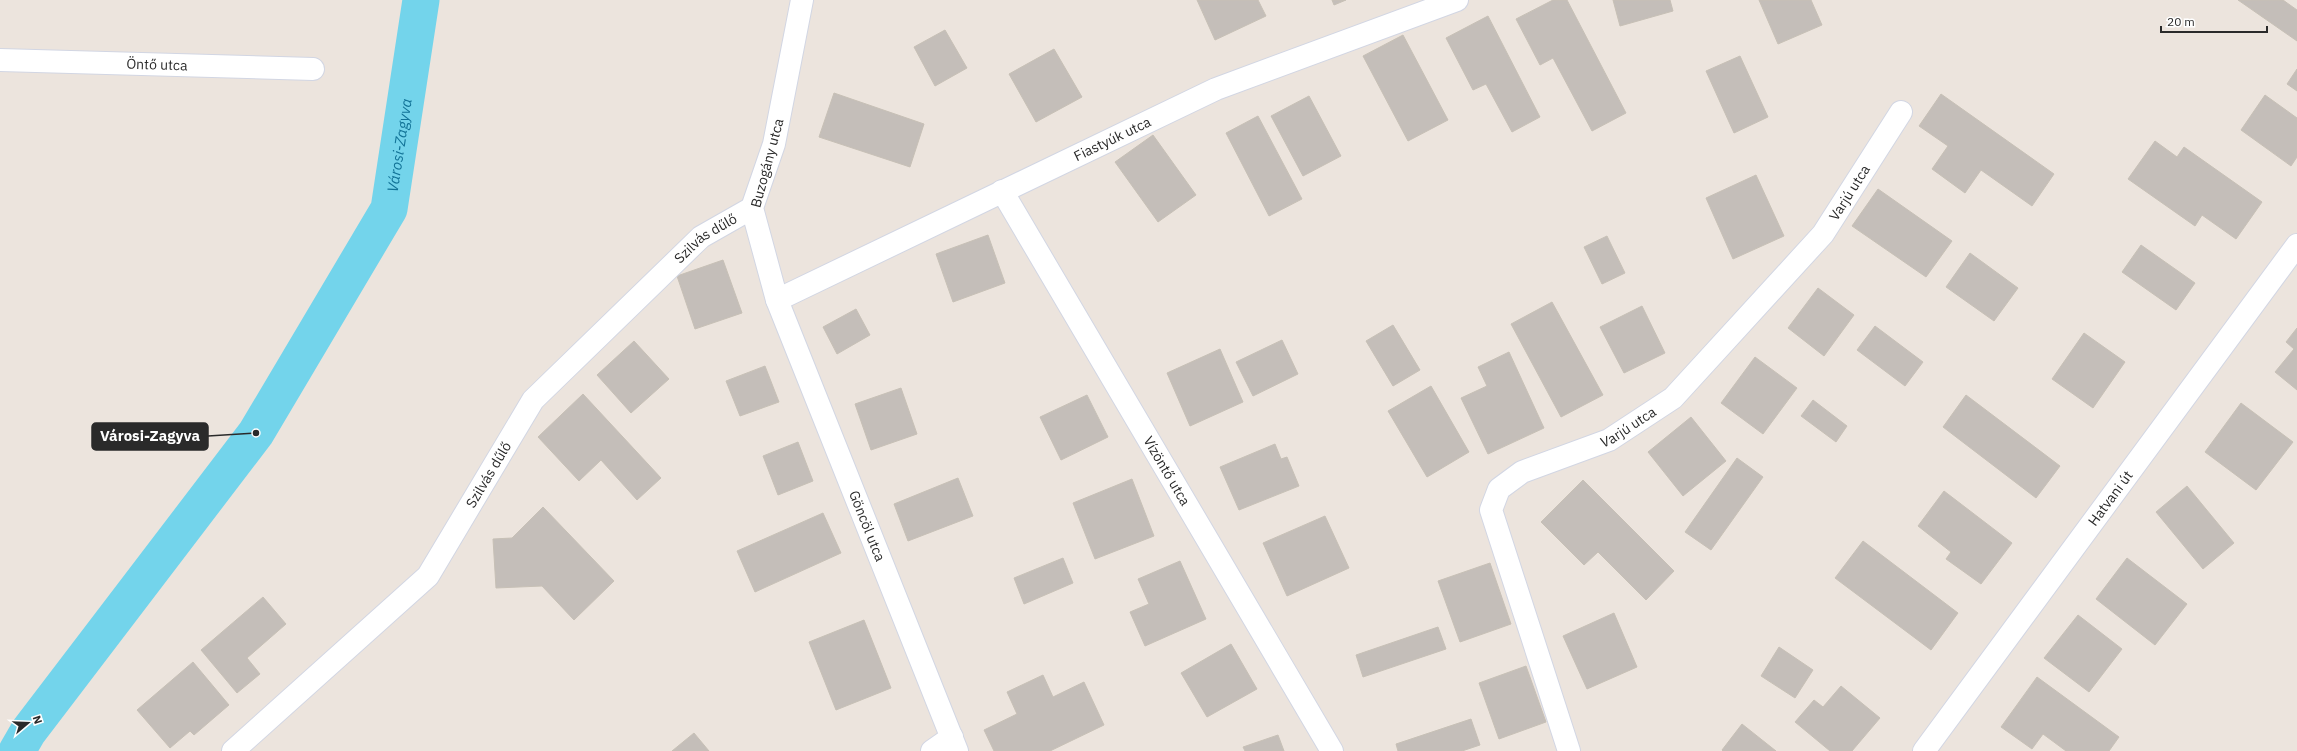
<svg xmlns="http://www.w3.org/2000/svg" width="2297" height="751" font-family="'IBM Plex Sans',sans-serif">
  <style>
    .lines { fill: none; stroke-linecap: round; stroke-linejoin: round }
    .canal { stroke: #73d4eb; stroke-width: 37 }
    .building { fill: #c4beb9; stroke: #c7c0b6 }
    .minor-casing { stroke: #d2d6e3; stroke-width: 24 }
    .minor { stroke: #fff; stroke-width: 22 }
    .labels { text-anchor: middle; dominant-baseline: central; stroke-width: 3; stroke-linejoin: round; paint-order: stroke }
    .street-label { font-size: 14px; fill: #2a2a2a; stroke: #fff }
    .water-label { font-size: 15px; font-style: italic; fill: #127397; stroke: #fff }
    .leader { fill: none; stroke: #2a2a2a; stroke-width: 1.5 }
    .callout-dot { fill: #2a2a2a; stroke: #fff; stroke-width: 1.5 }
    .callout { fill: #2a2a2a; stroke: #2a2a2a; stroke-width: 1.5 }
    .callout-label { font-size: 15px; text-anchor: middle; font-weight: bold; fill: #fff }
  </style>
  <rect width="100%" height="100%" fill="#ece4dd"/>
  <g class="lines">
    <path class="canal" id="s1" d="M17,751L28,732L256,433L389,209L421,0"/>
  </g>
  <path class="building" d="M1197,0H1258L1266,16L1215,40Z
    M1332,0H1346L1334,5Z
    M1553,0H1567L1626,113L1592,131L1553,58L1540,65L1516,19Z
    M1613,0H1670L1673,11L1620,26Z
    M1759,0H1811L1822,25L1778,44Z
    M2238,0H2283L2297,10V41Z
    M1488,16L1540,117L1512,132L1486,84L1473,90L1446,38Z
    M945,30L967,68L935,86L914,47Z
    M1403,35L1448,120L1408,141L1363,56Z
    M1054,49L1082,97L1036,122L1009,74Z
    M1740,56L1768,117L1734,133L1706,71Z
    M2297,69V91L2287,84Z
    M834,93L924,124L910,167L819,137Z
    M1941,94L2054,174L2032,206L1981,170L1965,193L1932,169L1948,146L1919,126Z
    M2265,95L2297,118V157L2291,166L2241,130Z
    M1309,96L1341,156L1303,176L1271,116Z
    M1258,116L1302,199L1269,216L1226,133Z
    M1153,135L1196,195L1158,222L1115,162Z
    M2155,141L2177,157L2184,147L2262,202L2236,239L2202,215L2195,226L2128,179Z
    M1756,175L1784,236L1733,259L1706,198Z
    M1878,189L1952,241L1926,277L1852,226Z
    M988,235L1005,283L953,302L936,254Z
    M1607,236L1625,273L1602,284L1584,247Z
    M2141,245L2195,283L2176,310L2122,272Z
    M1970,253L2018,288L1994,321L1946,287Z
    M723,260L742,313L695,329L677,276Z
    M1818,288L1854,315L1824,356L1788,328Z
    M1552,302L1603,395L1561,417L1511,324Z
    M1642,306L1665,353L1624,373L1600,327Z
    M856,309L870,335L837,354L823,327Z
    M1393,325L1420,370L1393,386L1366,341Z
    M1875,326L1923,362L1905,386L1857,350Z
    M2297,328V390L2275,372L2294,349L2286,342Z
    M2084,333L2125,362L2093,408L2052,379Z
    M1282,340L1298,374L1253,396L1236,362Z
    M634,341L669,379L631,413L597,375Z
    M1220,349L1243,402L1190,426L1167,373Z
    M1509,352L1544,428L1488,454L1461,398L1487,386L1478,367Z
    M1755,357L1797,388L1763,434L1721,403Z
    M765,366L779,402L740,416L726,381Z
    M1431,386L1469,452L1427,477L1388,411Z
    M901,388L917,434L871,450L855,404Z
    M583,394L661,478L637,500L601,460L579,481L538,437Z
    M1087,395L1108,437L1061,460L1040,417Z
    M1966,395L2060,466L2036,498L1943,427Z
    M1813,400L1847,426L1836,442L1801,416Z
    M2241,403L2293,442L2256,490L2205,452Z
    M1691,417L1726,461L1683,496L1648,452Z
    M798,442L813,481L778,495L763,456Z
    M1275,444L1281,459L1287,457L1299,486L1239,510L1220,467Z
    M1737,458L1763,477L1711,550L1685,532Z
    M958,478L973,516L908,541L894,504Z
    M1132,479L1154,536L1095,559L1073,503Z
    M1583,480L1674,571L1646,600L1598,552L1584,565L1541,522Z
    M2187,486L2234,543L2203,569L2156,512Z
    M1944,491L2012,543L1981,584L1946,559L1951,552L1918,526Z
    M543,507L614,581L574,620L542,586L496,588L493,539L512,538Z
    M823,513L841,553L755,592L737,551Z
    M1325,516L1349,568L1287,596L1263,543Z
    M1863,541L1958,613L1931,650L1835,578Z
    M1063,558L1073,583L1024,604L1014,578Z
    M2127,558L2187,604L2155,645L2096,599Z
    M1180,561L1206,619L1145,646L1130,612L1149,604L1138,579Z
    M1490,563L1511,624L1460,642L1438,581Z
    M263,597L286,624L247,658L260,674L237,693L201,650Z
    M1614,613L1637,667L1587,689L1563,636Z
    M2078,615L2122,649L2089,692L2044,658Z
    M864,620L891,688L836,710L809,642Z
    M1438,627L1446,649L1363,677L1356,655Z
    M1231,644L1257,689L1207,717L1181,673Z
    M1779,647L1813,670L1795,698L1761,676Z
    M193,662L229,705L194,735L190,731L170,748L137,710Z
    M1526,666L1546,722L1499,739L1479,683Z
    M1043,675L1053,697L1084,682L1104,725L1050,751H994L984,730L1017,714L1007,692Z
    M2037,677L2119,737L2109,751H2066L2043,734L2032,749L2001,727Z
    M1841,686L1880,718L1852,751H1830L1795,722L1814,700L1823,707Z
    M1471,719L1480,745L1462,751H1398L1396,744Z
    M1742,724L1776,751H1723L1722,750Z
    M694,733L709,751H672Z
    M1278,735L1284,751H1245L1243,747Z"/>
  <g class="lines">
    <defs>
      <g id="minor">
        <path id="s2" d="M802,0L774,144L752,208L777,300L957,751"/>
        <path id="s3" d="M0,60L313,69"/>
        <path id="s4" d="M1002,191L1332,751"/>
        <path id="s5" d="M777,300L1216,89L1457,0"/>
        <path id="s6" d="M233,751L428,576L533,400L701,237L752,208"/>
        <path d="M932,751L952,737"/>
        <path id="s7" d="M1569,751L1491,510L1499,489L1522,472L1609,440L1673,398L1823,234L1901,112"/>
        <path id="s8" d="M1924,751L2297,245"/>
      </g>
    </defs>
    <use href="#minor" class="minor-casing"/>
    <use href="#minor" class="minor"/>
  </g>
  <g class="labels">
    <g class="street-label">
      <text stroke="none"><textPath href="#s3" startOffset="157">Öntő utca</textPath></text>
      <text stroke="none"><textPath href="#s5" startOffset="372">Fiastyúk utca</textPath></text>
      <text transform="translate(767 163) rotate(-75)">Buzogány utca</text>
      <text stroke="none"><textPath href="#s7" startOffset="745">Varjú utca</textPath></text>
      <text stroke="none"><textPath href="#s6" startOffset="704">Szilvás dűlő</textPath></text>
      <text stroke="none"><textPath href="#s7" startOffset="420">Varjú utca</textPath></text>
      <text stroke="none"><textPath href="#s4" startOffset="325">Vízöntő utca</textPath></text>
      <text stroke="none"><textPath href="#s6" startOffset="380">Szilvás dűlő</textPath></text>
      <text stroke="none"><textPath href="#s8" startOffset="314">Hatvani út</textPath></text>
      <text stroke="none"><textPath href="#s2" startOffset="553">Göncöl utca</textPath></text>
    </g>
    <g class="water-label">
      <text stroke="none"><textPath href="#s1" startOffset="723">Városi-Zagyva</textPath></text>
    </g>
  </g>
  <path class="leader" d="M256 433L208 436"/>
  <circle class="callout-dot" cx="256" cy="433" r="4"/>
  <rect class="callout" x="92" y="423" width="116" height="27" rx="4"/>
  <g class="callout-label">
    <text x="150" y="441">Városi-Zagyva</text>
  </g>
  <g transform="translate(28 723) rotate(71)" stroke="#ffffff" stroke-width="3" paint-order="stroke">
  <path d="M0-3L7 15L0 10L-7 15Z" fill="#2a2a2a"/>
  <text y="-6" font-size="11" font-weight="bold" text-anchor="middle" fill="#2a2a2a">N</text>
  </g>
  <path d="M2161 26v6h106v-6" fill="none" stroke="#2a2a2a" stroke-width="2"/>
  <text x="2167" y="26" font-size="12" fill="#2a2a2a" stroke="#ffffff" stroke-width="3" paint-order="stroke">20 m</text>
</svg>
